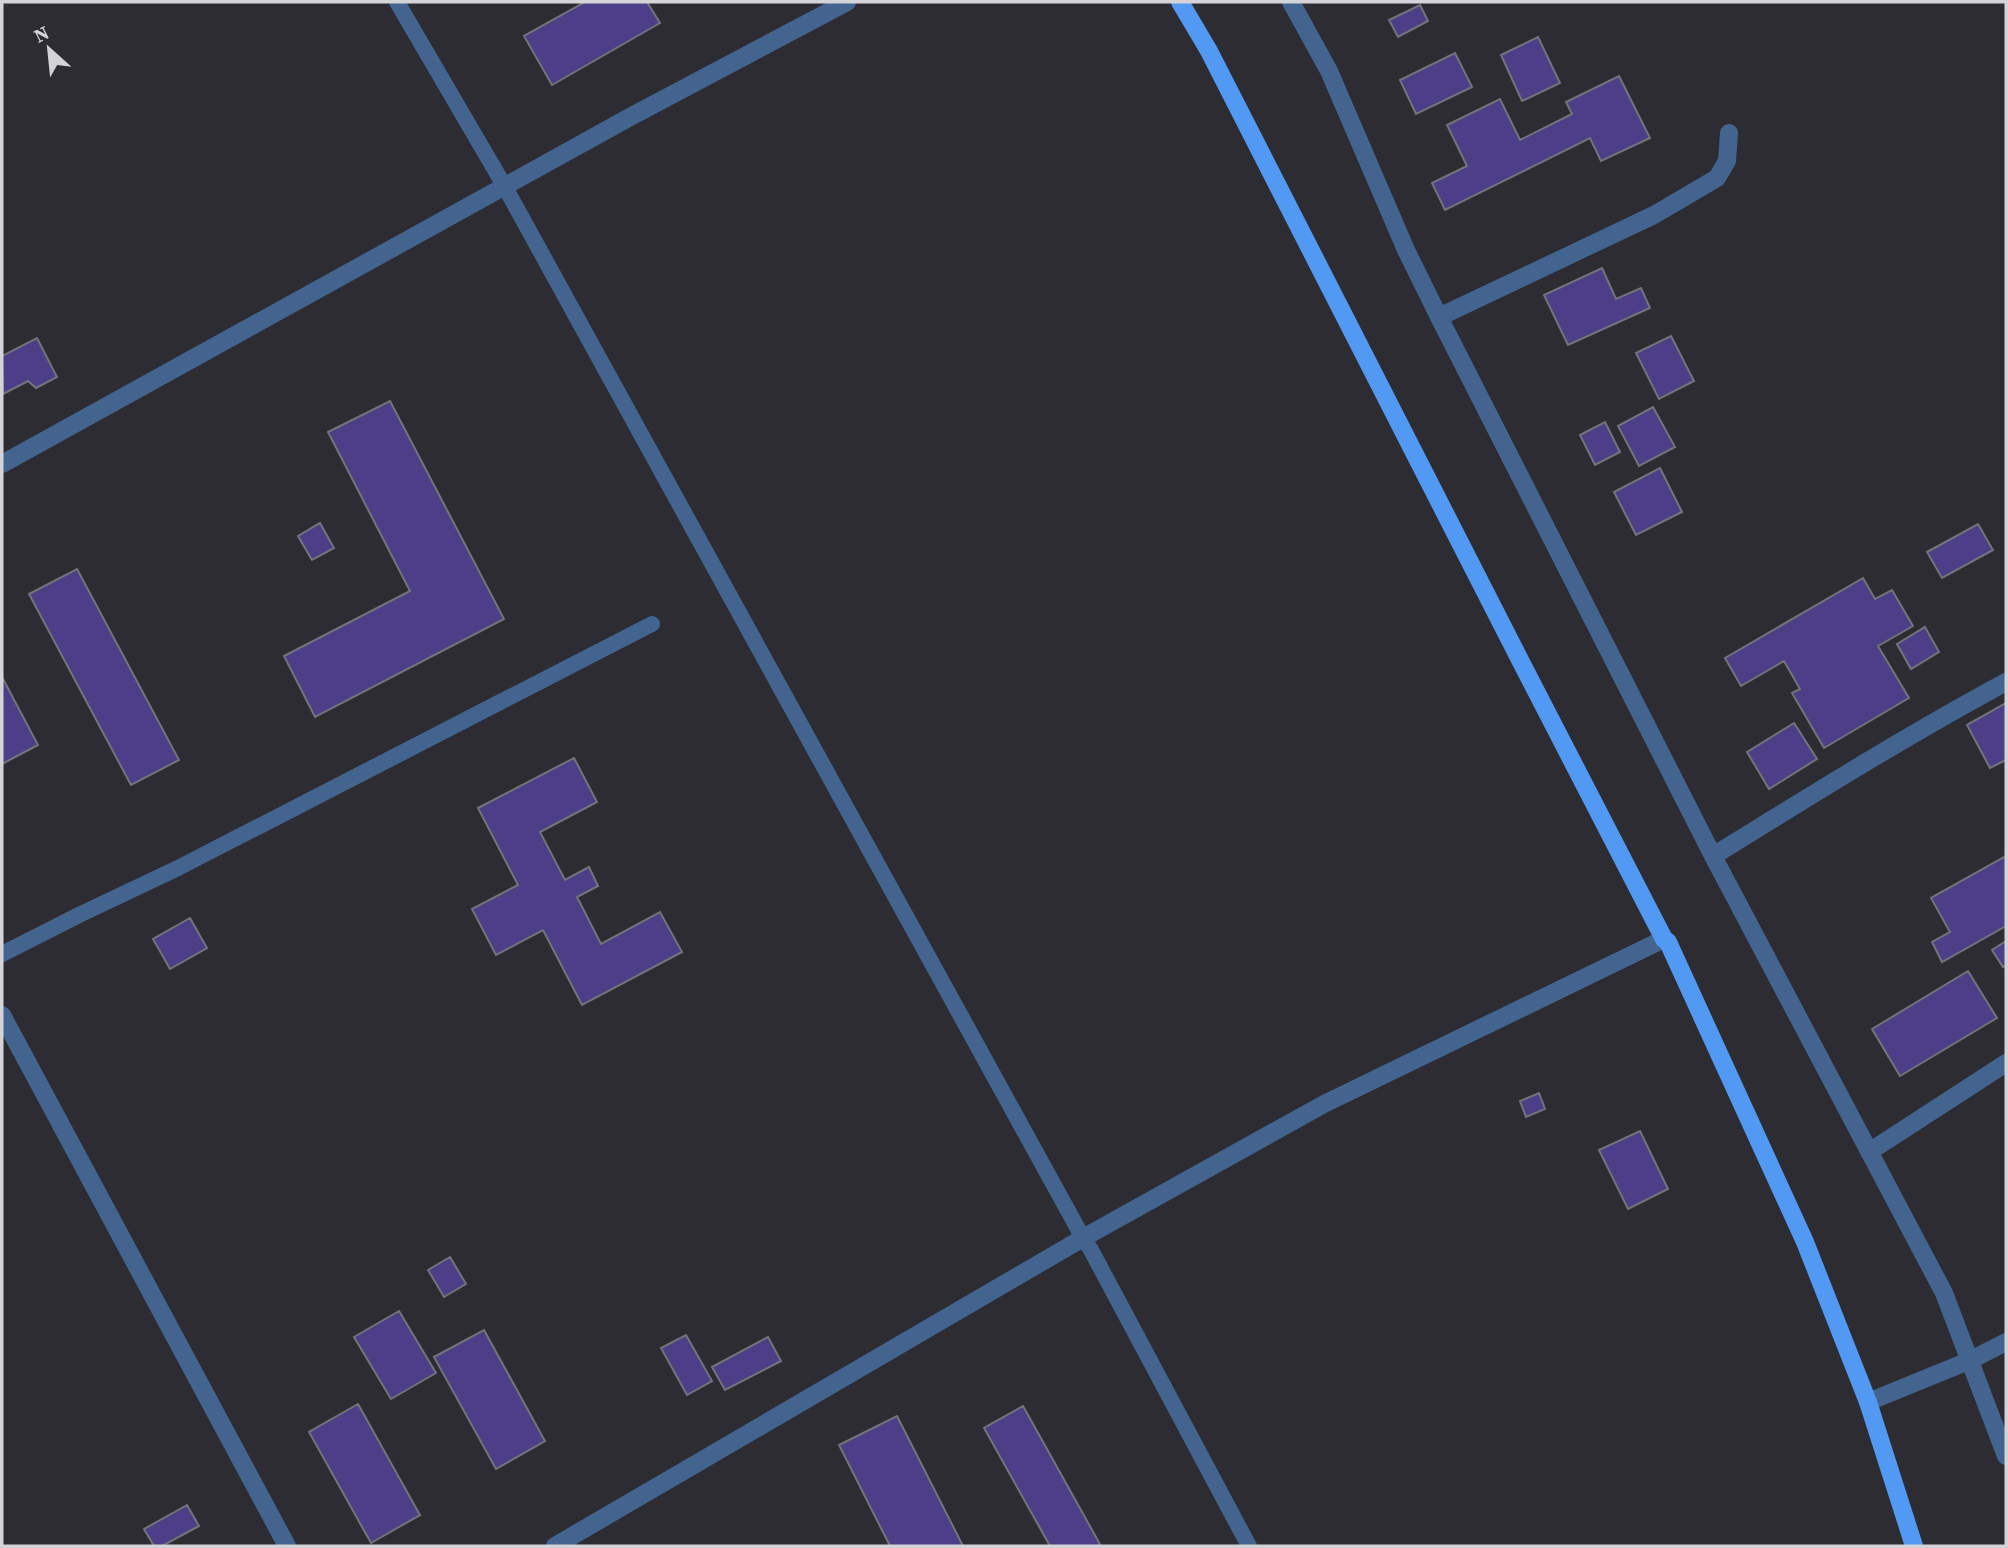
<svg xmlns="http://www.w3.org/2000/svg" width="2008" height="1548" font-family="'Source Serif 4',serif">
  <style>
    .building { fill: #4c3f88; stroke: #73737a; stroke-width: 2 }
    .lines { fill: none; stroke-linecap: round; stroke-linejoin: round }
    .lane { stroke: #42648f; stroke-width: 16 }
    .street { stroke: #42648f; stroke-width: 18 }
    .primary { stroke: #5199f2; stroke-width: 18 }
  </style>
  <rect width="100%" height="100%" fill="#2c2c32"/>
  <path class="building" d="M585,2H647L660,23L552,85L524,36Z
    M1420,5L1428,21L1398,37L1389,20Z
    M1538,37L1560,83L1522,101L1501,55Z
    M1455,53L1472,87L1416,114L1400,80Z
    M1619,76L1650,138L1601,161L1590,138L1445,210L1432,183L1467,166L1447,125L1500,99L1520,140L1572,114L1566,102Z
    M1602,268L1616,299L1641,288L1650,308L1568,345L1544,295Z
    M1671,336L1694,381L1659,399L1636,353Z
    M37,338L57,377L36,388L28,381L3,394L2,356Z
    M390,401L504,619L315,717L284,656L410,591L328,432Z
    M1653,407L1675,447L1639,466L1618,426Z
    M1605,422L1620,452L1595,465L1580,435Z
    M1660,468L1682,512L1636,535L1614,492Z
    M320,523L334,548L312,560L298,536Z
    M1978,524L1993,550L1942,578L1927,552Z
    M77,569L179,760L131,785L29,594Z
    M1863,578L1875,599L1892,590L1913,626L1878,646L1909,698L1824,748L1792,693L1800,689L1784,661L1741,686L1725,658Z
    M1925,627L1939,652L1911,669L1897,644Z
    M2,677L38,745L2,764Z
    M2006,703V760L1990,768L1967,725Z
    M1794,723L1817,759L1769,789L1747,752Z
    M574,758L597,802L540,832L565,880L589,867L598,886L577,897L601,944L660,912L682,952L582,1005L543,930L496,955L472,909L518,885L478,808Z
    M2006,856V926L1942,962L1932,942L1950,932L1931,898Z
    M190,918L207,948L170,969L153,939Z
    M2006,941V965L2003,967L1992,950Z
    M1968,971L1997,1018L1900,1076L1872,1029Z
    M1539,1093L1545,1109L1526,1117L1520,1101Z
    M1640,1131L1668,1189L1628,1209L1599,1150Z
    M450,1257L466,1284L444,1297L428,1270Z
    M399,1311L436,1373L391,1399L354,1337Z
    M484,1330L545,1441L496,1469L434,1357Z
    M686,1335L712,1381L687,1395L661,1348Z
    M768,1337L781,1361L725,1390L712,1367Z
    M358,1404L420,1515L371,1543L309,1432Z
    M1023,1406L1101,1546H1050L984,1428Z
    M897,1416L963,1546H890L839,1445Z
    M187,1505L199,1526L162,1546H154L144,1529Z"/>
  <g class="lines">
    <path class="lane" d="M397,2L505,187L1083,1238L1091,1250L1249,1546
      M2,954L81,914L178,868L652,624"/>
    <path class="street" d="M1291,2L1329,71L1406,250L1439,317L1713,856L1944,1293L2006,1456
      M1439,317L1654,215L1717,178L1727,161L1729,133
      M2,464L630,117L847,2
      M1713,856C1810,796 1906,736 2006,682
      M2,1015L287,1546
      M1869,1152L2006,1063
      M1868,1402L1971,1360L2006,1342
      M555,1546L1083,1238L1324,1104L1664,939"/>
    <path class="primary" d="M1180,2L1209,51L1520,660L1664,939L1668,942L1805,1242L1868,1402L1914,1546"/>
  </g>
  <rect width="2008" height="1548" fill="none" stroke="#d4d4d8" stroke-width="7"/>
  <g transform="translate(49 49) rotate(333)" stroke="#2c2c32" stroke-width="5" paint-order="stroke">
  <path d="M0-5L12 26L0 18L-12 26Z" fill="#d4d4d8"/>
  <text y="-10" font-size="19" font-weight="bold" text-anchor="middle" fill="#d4d4d8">N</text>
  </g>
</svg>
